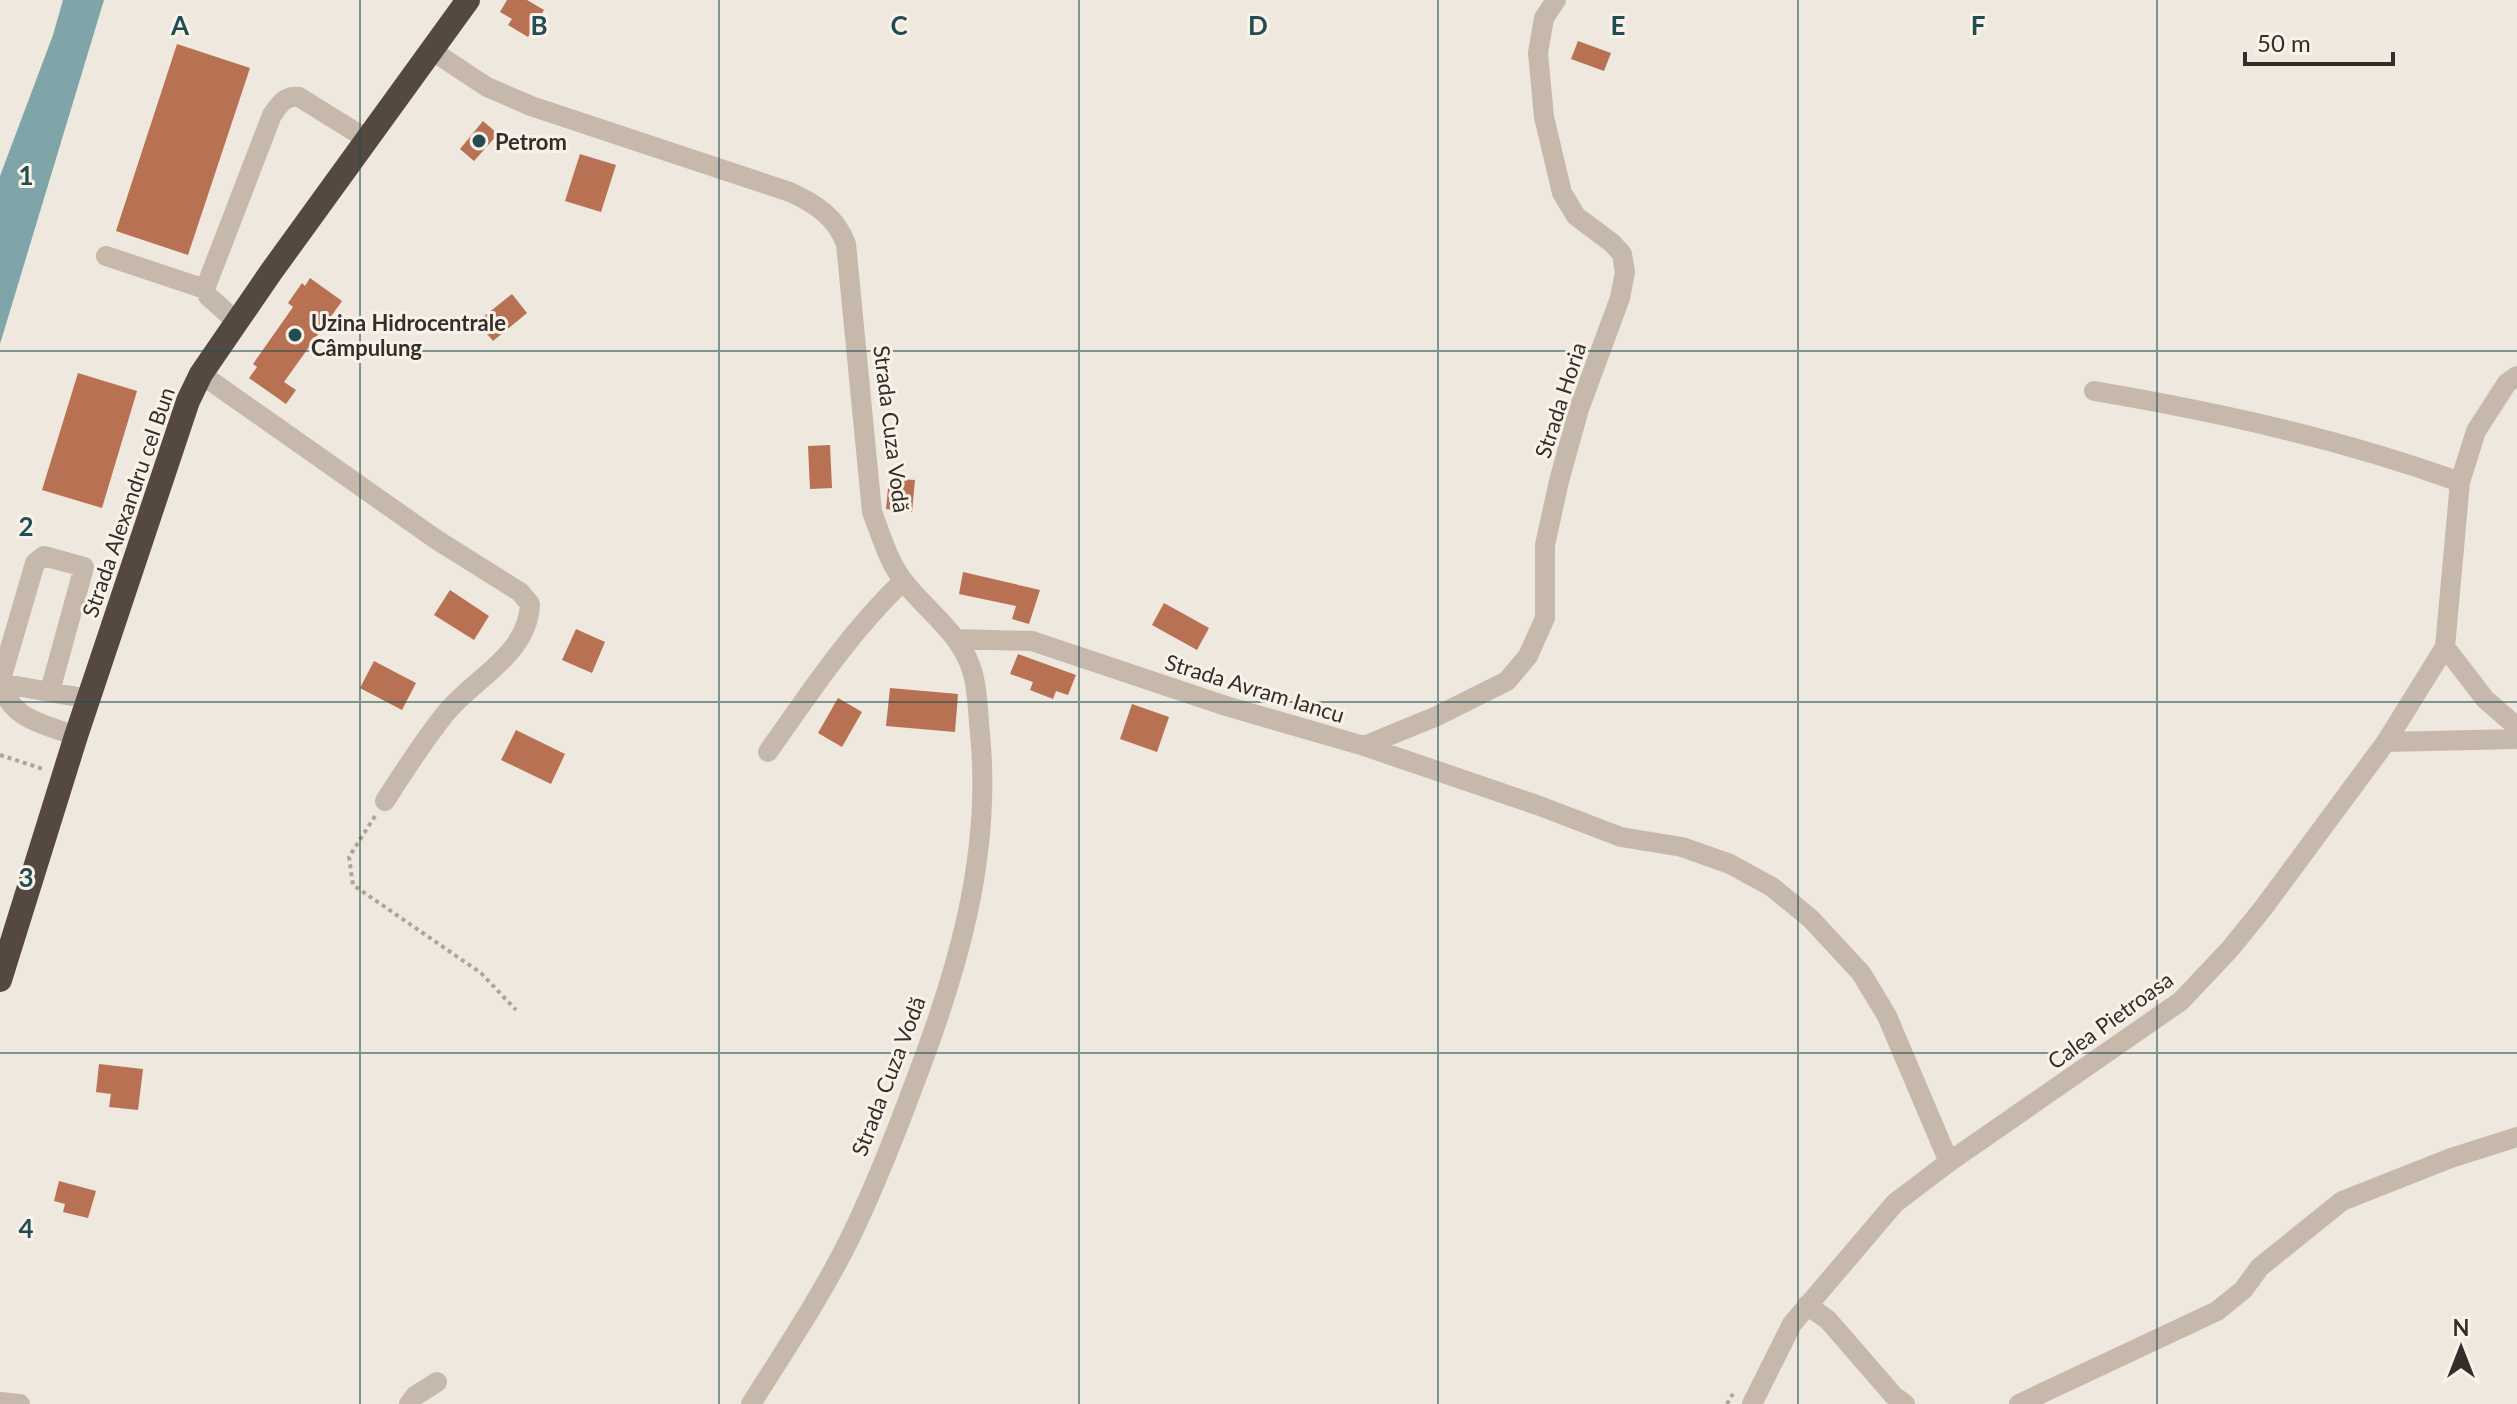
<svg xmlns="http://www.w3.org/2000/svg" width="2517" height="1404" font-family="Lato,sans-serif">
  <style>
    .water { fill: #80a5a9 }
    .building { fill: #b87153 }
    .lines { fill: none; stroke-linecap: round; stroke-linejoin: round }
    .path { stroke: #b2a395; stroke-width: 4; stroke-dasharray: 4 4; stroke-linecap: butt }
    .minor { stroke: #c6b9ab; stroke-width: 20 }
    .highway { stroke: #554841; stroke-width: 24 }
    .grid { fill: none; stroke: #234c52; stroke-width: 2; stroke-opacity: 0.55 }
    .poi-dot { fill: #234c52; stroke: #f8f2e9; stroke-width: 3 }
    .labels { text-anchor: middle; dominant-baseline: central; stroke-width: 6; stroke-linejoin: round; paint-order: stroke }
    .poi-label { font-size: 22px; font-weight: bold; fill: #352d29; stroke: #f8f2e9; text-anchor: start }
    .street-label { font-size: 22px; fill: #352d29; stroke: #f8f2e9 }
    .grid-label { font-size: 26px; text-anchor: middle; font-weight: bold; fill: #234c52; stroke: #f8f2e9; stroke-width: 6; stroke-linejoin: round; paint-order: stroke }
  </style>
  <rect width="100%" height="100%" fill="#efe8de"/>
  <path class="water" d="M63,0H104L0,344V176L53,35Z"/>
  <path class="building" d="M507,0H527L544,10L528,37L508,25L512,19L500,12Z
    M1578,41L1611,53L1604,71L1571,59Z
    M177,44L250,68L188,255L116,231Z
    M483,121L498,134L474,161L460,149Z
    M580,154L616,165L601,212L565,201Z
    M310,278L342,301L284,382L296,390L286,404L249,378L257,367L253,364L293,307L288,303L302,283L305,286Z
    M512,294L527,313L493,341L477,322Z
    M78,373L137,391L102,508L42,490Z
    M830,445L832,488L810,489L808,446Z
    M889,478L915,480L912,512L886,509Z
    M963,572L1040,590L1029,624L1012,619L1016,606L959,594Z
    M450,590L489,616L474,640L434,615Z
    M1164,603L1209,628L1197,650L1152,625Z
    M576,629L605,642L592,673L562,660Z
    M1018,654L1076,675L1068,695L1056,691L1053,699L1030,690L1033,682L1010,674Z
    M374,661L416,683L402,710L360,688Z
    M890,688L958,694L955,732L886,726Z
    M838,698L862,712L842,747L818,733Z
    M1132,704L1169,717L1157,752L1120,739Z
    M516,730L565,754L551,784L501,760Z
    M99,1064L143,1069L138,1110L109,1107L111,1094L96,1092Z
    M59,1181L96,1191L88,1218L63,1212L65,1204L54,1201Z"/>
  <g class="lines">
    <path class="path" d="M0,755L43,769
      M375,816L349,857L353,885L481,973L516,1010
      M1727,1404L1734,1392"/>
    <path class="minor" d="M431,50L487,87L531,106L790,192C816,204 836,217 846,244L872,512C881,535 889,564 905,583C929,613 963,635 973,674C978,693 978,714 980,734C992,857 957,973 913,1087C894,1138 874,1189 850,1238C822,1295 785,1350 751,1404
      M106,256L205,289
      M237,322L208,296L205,289L272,115C280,104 285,95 299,97L365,138
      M201,374L437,540L520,592L530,604C528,655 474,678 445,714C423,742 404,771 385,801
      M2094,391C2218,412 2341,439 2460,482
      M956,639L1032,641L1226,706L1364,746L1537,805L1621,837L1682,847L1730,864L1772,887L1811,919L1861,973L1887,1016L1949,1162
      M2445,647L2485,699L2517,727
      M0,683L89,699
      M50,691L84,567L44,556L35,563L0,683C13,721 42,723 76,736
      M2386,742L2517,739
      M1364,746L1437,716L1507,681L1528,656L1545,618V545L1559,481L1579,409L1620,298L1625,272L1622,254L1612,243L1576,216L1562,193L1544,117L1538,53L1544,18L1556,0
      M768,752C810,692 850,632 903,581
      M1807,1305L1828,1320L1894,1396L1905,1404
      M0,1402L20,1404
      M409,1404L415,1396L437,1382
      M1752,1404L1792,1324L1895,1203L1949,1162L2181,1001L2230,949L2264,907L2386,742L2445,647L2460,482L2476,431L2507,383L2517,376
      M2019,1404L2217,1311L2243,1290L2260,1267L2342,1201L2451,1158L2517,1137"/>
    <path class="highway" d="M0,980L76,736L188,401L201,374L271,272L468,0"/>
  </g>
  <path class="grid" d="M360,0V1404M719,0V1404M1079,0V1404M1438,0V1404M1798,0V1404M2157,0V1404M0,351H2517M0,702H2517M0,1053H2517"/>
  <g class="poi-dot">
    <circle cx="479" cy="141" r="8"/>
    <circle cx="295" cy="335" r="8"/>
  </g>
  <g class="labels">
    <g class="poi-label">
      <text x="495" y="141">Petrom</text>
      <text x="311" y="322">Uzina Hidrocentrale<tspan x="311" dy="25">Câmpulung</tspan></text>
    </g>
    <g class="street-label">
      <text transform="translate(1560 400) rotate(-72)">Strada Horia</text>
      <text transform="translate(892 429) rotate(83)">Strada Cuza Vodă</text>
      <text transform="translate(128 502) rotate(-71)">Strada Alexandru cel Bun</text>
      <text transform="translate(1255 688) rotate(17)">Strada Avram Iancu</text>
      <text transform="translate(2110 1020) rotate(-36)">Calea Pietroasa</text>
      <text transform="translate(888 1076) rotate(-69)">Strada Cuza Vodă</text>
    </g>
  </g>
  <g class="grid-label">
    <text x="180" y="35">A</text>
    <text x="539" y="35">B</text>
    <text x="899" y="35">C</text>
    <text x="1258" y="35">D</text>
    <text x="1618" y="35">E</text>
    <text x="1978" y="35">F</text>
    <text x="26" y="185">1</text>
    <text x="26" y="536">2</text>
    <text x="26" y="887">3</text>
    <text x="26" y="1238">4</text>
  </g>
  <g transform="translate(2461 1348)" stroke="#f8f2e9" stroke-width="6" paint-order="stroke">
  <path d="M0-6L14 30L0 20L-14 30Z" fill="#352d29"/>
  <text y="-12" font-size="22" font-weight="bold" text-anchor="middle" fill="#352d29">N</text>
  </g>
  <path d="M2245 52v12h148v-12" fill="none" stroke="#352d29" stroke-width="4"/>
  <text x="2257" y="52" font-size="24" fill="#352d29" stroke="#f8f2e9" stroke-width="6" paint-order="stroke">50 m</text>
</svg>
